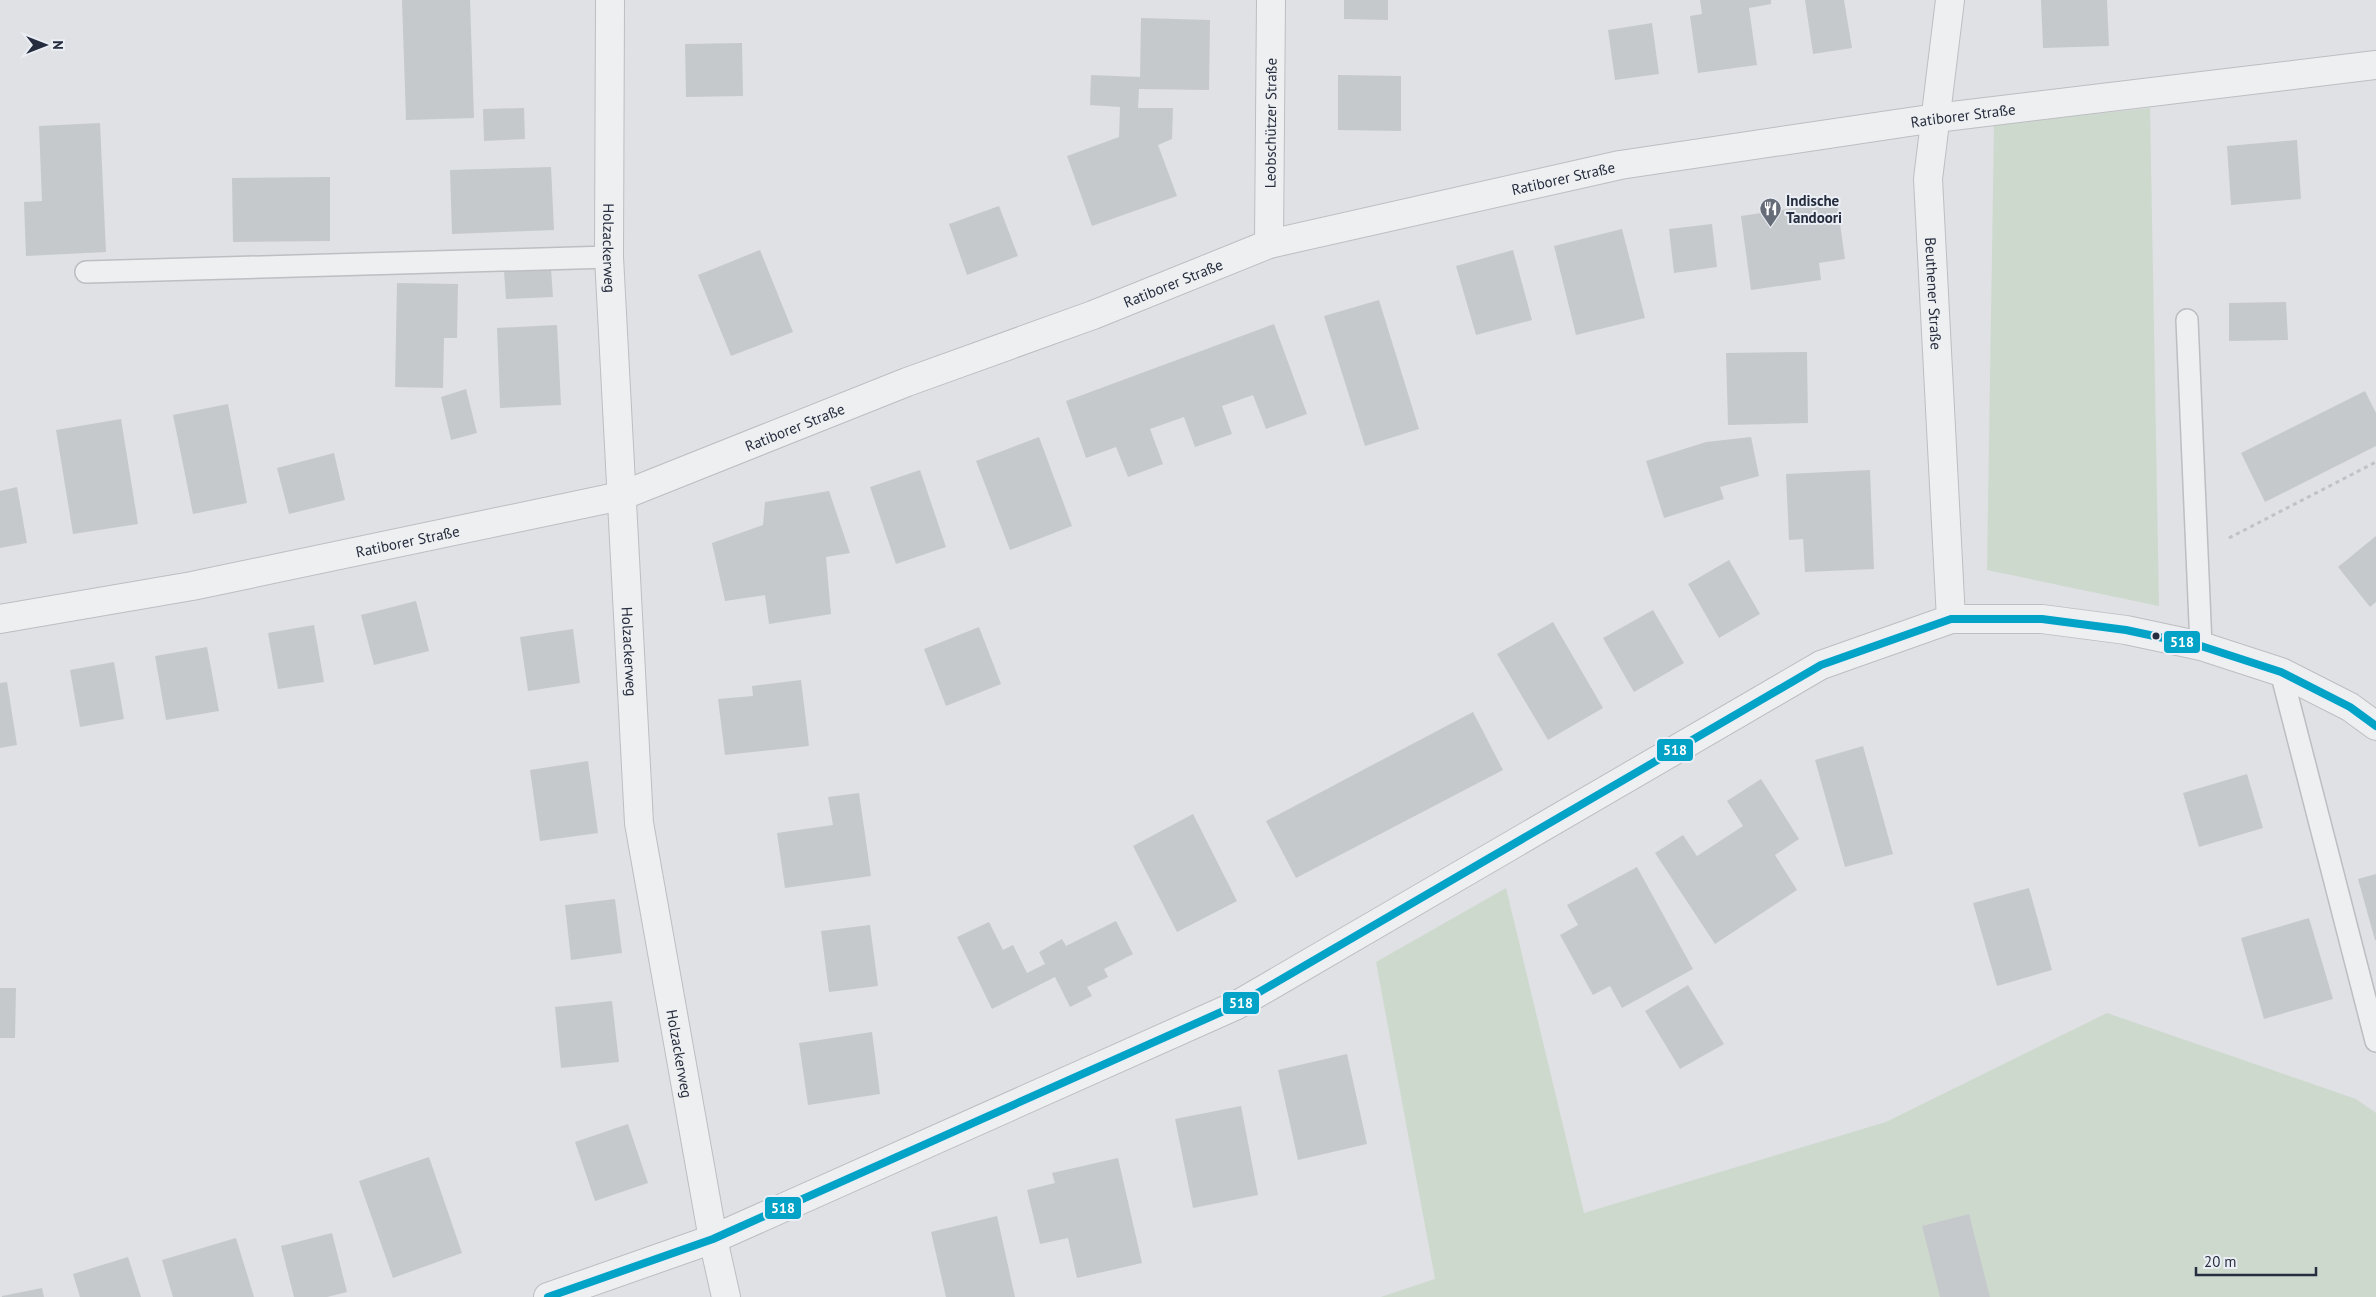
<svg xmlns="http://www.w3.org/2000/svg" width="2376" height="1297" font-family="'PT Sans',sans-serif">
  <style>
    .green { fill: #ced9ce }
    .building { fill: #c6c9cc }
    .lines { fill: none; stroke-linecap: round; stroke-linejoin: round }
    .service-casing { stroke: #bcbec2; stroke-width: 24 }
    .minor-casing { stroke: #bcbec2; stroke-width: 30 }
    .path { stroke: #c1c2c7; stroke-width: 3; stroke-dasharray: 4 4; stroke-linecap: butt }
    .service { stroke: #eeeff1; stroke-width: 21 }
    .minor { stroke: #eeeff1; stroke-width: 28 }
    .bus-1-casing { stroke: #ebeff5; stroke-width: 11 }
    .bus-1 { stroke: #02a3c7; stroke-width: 8 }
    .bus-dot { fill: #252d3e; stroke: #ebeff5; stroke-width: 2 }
    .labels { text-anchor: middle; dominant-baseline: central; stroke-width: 4; stroke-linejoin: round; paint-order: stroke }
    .street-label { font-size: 15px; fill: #252d3e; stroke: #ebeff5 }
    .poi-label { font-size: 15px; font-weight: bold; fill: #252d3e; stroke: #ebeff5; text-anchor: start }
    .line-badge { stroke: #ebeff5; stroke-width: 2 }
    .badge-label { font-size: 14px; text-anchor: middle; font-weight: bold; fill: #fff }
  </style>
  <rect width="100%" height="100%" fill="#dfe1e4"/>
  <path class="green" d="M2150,108L2159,606L1987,570L1994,125Z
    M1506,888L1584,1213L1886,1122L2107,1013L2356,1099L2376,1113V1297H1381L1435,1279L1376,962Z"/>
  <path class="building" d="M402,0H470L474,118L406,120Z
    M1344,0H1388V20L1344,19Z
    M1700,0H1771V4L1749,8L1757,65L1698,73L1690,16L1702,14Z
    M1805,0H1844L1852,48L1813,54Z
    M2041,0H2107L2109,46L2043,48Z
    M1141,18L1210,20L1209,90L1139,89L1138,108H1173L1172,139L1158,145L1177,196L1092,226L1067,156L1119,137L1120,107L1090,105L1091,75L1140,77Z
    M1652,23L1659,74L1615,80L1608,30Z
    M742,43L743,96L686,97L685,44Z
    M1338,75L1401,76V131L1338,130Z
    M524,108L525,139L484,141L483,109Z
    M100,123L106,252L26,256L24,202L42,201L39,126Z
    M2297,140L2301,199L2231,205L2227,146Z
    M551,167L554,230L452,234L450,170Z
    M330,177V241L233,242L232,178Z
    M1837,202L1845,259L1819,263L1821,280L1751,290L1741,216Z
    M999,206L1018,256L967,275L949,224Z
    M1712,224L1717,267L1674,273L1669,229Z
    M1622,229L1645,318L1576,335L1554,246Z
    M760,250L793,332L731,356L698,275Z
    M1513,250L1532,320L1476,335L1456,266Z
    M551,269L553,297L506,299L504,271Z
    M397,283L458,284L457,338H444L443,388L395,387Z
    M1379,300L1419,429L1365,446L1324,316Z
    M2286,302L2288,340L2229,341V303Z
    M1274,324L1307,414L1266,429L1253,395L1222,406L1232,434L1195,447L1184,417L1150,429L1163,464L1128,477L1116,447L1086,458L1066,401Z
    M557,325L561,405L500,408L497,328Z
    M1807,352L1808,423L1728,425L1726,353Z
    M466,389L477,433L451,440L441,397Z
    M2365,391L2376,413V446L2265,502L2241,453Z
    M228,404L247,503L193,514L173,415Z
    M121,419L138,524L73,534L56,430Z
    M1039,437L1072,526L1010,550L976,461Z
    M1751,437L1759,476L1720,487L1724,499L1664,518L1646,461L1706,442Z
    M334,453L345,500L289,514L277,468Z
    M920,470L946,547L896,564L870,487Z
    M1870,470L1874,569L1805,572L1803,539L1789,540L1786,474Z
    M17,487L27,543L0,548V491Z
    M829,491L850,553L826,557L831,614L769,624L765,595L725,601L712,543L763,525L765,502Z
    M2376,536V602L2370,607L2338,567Z
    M1729,560L1760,614L1719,638L1688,584Z
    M416,601L429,651L374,665L361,615Z
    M1653,610L1684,663L1634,692L1603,638Z
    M1553,622L1603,708L1548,740L1497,654Z
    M314,625L324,682L278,689L268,633Z
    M979,627L1001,684L946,706L924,649Z
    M573,629L580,683L528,691L520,637Z
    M207,647L219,711L166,720L155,656Z
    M114,662L124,719L80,727L70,670Z
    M801,680L809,746L725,755L718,699L753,696L752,686Z
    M7,682L17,745L0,748V683Z
    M1473,712L1503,770L1296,878L1266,821Z
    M1863,746L1893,854L1845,867L1815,760Z
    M588,761L598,833L540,841L530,770Z
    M2247,774L2263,828L2199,847L2183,793Z
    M1761,779L1799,839L1775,855L1797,890L1715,944L1655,853L1683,835L1697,856L1743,826L1727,801Z
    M859,793L871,876L785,888L777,833L833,825L828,797Z
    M1193,814L1237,901L1177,932L1133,846Z
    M1637,867L1693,969L1622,1008L1610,986L1593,995L1560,935L1578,925L1567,905Z
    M2376,874V940H2375L2358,879Z
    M2029,888L2052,970L1997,986L1973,903Z
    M615,899L622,953L571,960L565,905Z
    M2309,918L2333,999L2264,1019L2241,938Z
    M1116,921L1133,954L1104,969L1108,977L1087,987L1092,996L1070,1007L1055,977L992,1009L957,937L989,922L1003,950L1013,945L1027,973L1045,964L1039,952L1062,939L1066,946Z
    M870,925L878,986L829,992L821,931Z
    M1688,985L1724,1044L1680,1069L1645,1011Z
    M0,988H16L15,1038H0Z
    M612,1001L619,1062L561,1068L555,1007Z
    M872,1032L880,1094L808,1105L799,1043Z
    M1347,1054L1367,1144L1298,1160L1278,1070Z
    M1241,1106L1258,1195L1193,1208L1175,1119Z
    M628,1124L648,1183L595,1201L575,1142Z
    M429,1157L462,1253L393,1278L359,1181Z
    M1118,1158L1142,1263L1077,1278L1068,1238L1040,1244L1027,1190L1055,1183L1052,1173Z
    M1969,1214L1990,1297H1940L1922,1226Z
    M997,1216L1015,1297H946L931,1232Z
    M332,1233L347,1292L327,1297H294L281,1246Z
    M236,1238L254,1297H173L162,1260Z
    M128,1257L141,1297H80L73,1274Z
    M42,1288L44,1297H2V1296Z"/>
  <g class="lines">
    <defs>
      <path id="service" d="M86,272L609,257
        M2187,320L2201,646
        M2281,672L2376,1041"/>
      <g id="minor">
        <path id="s1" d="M610,0L609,257L639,823L713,1239L726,1297"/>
        <path id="s2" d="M1950,0L1928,179L1951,619"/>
        <path id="s3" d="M1269,244L1271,0"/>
        <path id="s4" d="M0,619L192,586L621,496L907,382L1093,315L1269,244L1620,165L1936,118L2376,65"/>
        <path d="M548,1297L713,1239L1237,1005L1821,665L1951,619H2042L2126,630L2201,646L2281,672L2350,707L2376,726"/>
      </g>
    </defs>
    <use href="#service" class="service-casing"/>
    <use href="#minor" class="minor-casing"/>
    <path class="path" d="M2229,538L2376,462"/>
    <use href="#service" class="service"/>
    <use href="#minor" class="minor"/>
    <defs>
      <path id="bus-1" d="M548,1297L713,1239L1237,1005L1821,665L1951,619H2042L2126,630L2201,646L2281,672L2350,707L2376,726"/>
    </defs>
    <use href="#bus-1" class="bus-1-casing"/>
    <use href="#bus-1" class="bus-1"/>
  </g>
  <defs>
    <symbol id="restaurant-pin" viewBox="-11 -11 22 30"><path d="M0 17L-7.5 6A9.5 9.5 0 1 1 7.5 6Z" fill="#666c78" stroke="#ebeff5"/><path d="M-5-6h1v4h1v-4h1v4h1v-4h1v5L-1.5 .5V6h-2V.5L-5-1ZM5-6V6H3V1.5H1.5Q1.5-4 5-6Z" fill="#fff"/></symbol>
  </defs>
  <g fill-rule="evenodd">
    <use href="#restaurant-pin" x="1758" y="196" width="25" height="34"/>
  </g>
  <circle class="bus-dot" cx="2156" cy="636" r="4.5"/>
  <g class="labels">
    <g class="street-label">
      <text stroke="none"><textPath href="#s4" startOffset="2035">Ratiborer Straße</textPath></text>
      <text stroke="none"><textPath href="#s3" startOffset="121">Leobschützer Straße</textPath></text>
      <text stroke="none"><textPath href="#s4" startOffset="1630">Ratiborer Straße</textPath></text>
      <text stroke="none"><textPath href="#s1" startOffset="248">Holzackerweg</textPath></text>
      <text stroke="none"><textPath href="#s4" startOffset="1225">Ratiborer Straße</textPath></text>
      <text stroke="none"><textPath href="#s2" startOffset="295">Beuthener Straße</textPath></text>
      <text stroke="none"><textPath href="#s4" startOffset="820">Ratiborer Straße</textPath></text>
      <text stroke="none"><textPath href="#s4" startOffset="415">Ratiborer Straße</textPath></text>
      <text stroke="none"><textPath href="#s1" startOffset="652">Holzackerweg</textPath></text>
      <text stroke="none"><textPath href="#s1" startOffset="1058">Holzackerweg</textPath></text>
    </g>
    <g class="poi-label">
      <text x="1786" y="200">Indische<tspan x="1786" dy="17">Tandoori</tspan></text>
    </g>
  </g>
  <g class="line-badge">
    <rect x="2163" y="630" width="38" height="24" rx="5" fill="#02a3c7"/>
    <rect x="1656" y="738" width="38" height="24" rx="5" fill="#02a3c7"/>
    <rect x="1222" y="991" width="38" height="24" rx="5" fill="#02a3c7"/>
    <rect x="764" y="1196" width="38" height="24" rx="5" fill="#02a3c7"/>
  </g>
  <g class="badge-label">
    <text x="2182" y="647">518</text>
    <text x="1675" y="755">518</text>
    <text x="1241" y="1008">518</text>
    <text x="783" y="1213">518</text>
  </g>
  <g transform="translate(45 45) rotate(90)" stroke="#ebeff5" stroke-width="4" paint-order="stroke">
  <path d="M0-4L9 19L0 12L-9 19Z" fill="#252d3e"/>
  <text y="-8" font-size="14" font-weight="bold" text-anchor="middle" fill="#252d3e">N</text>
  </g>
  <path d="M2196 1267v8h120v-8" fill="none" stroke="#252d3e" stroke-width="2.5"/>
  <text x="2204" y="1267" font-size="15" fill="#252d3e" stroke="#ebeff5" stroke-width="4" paint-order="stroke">20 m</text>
</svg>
